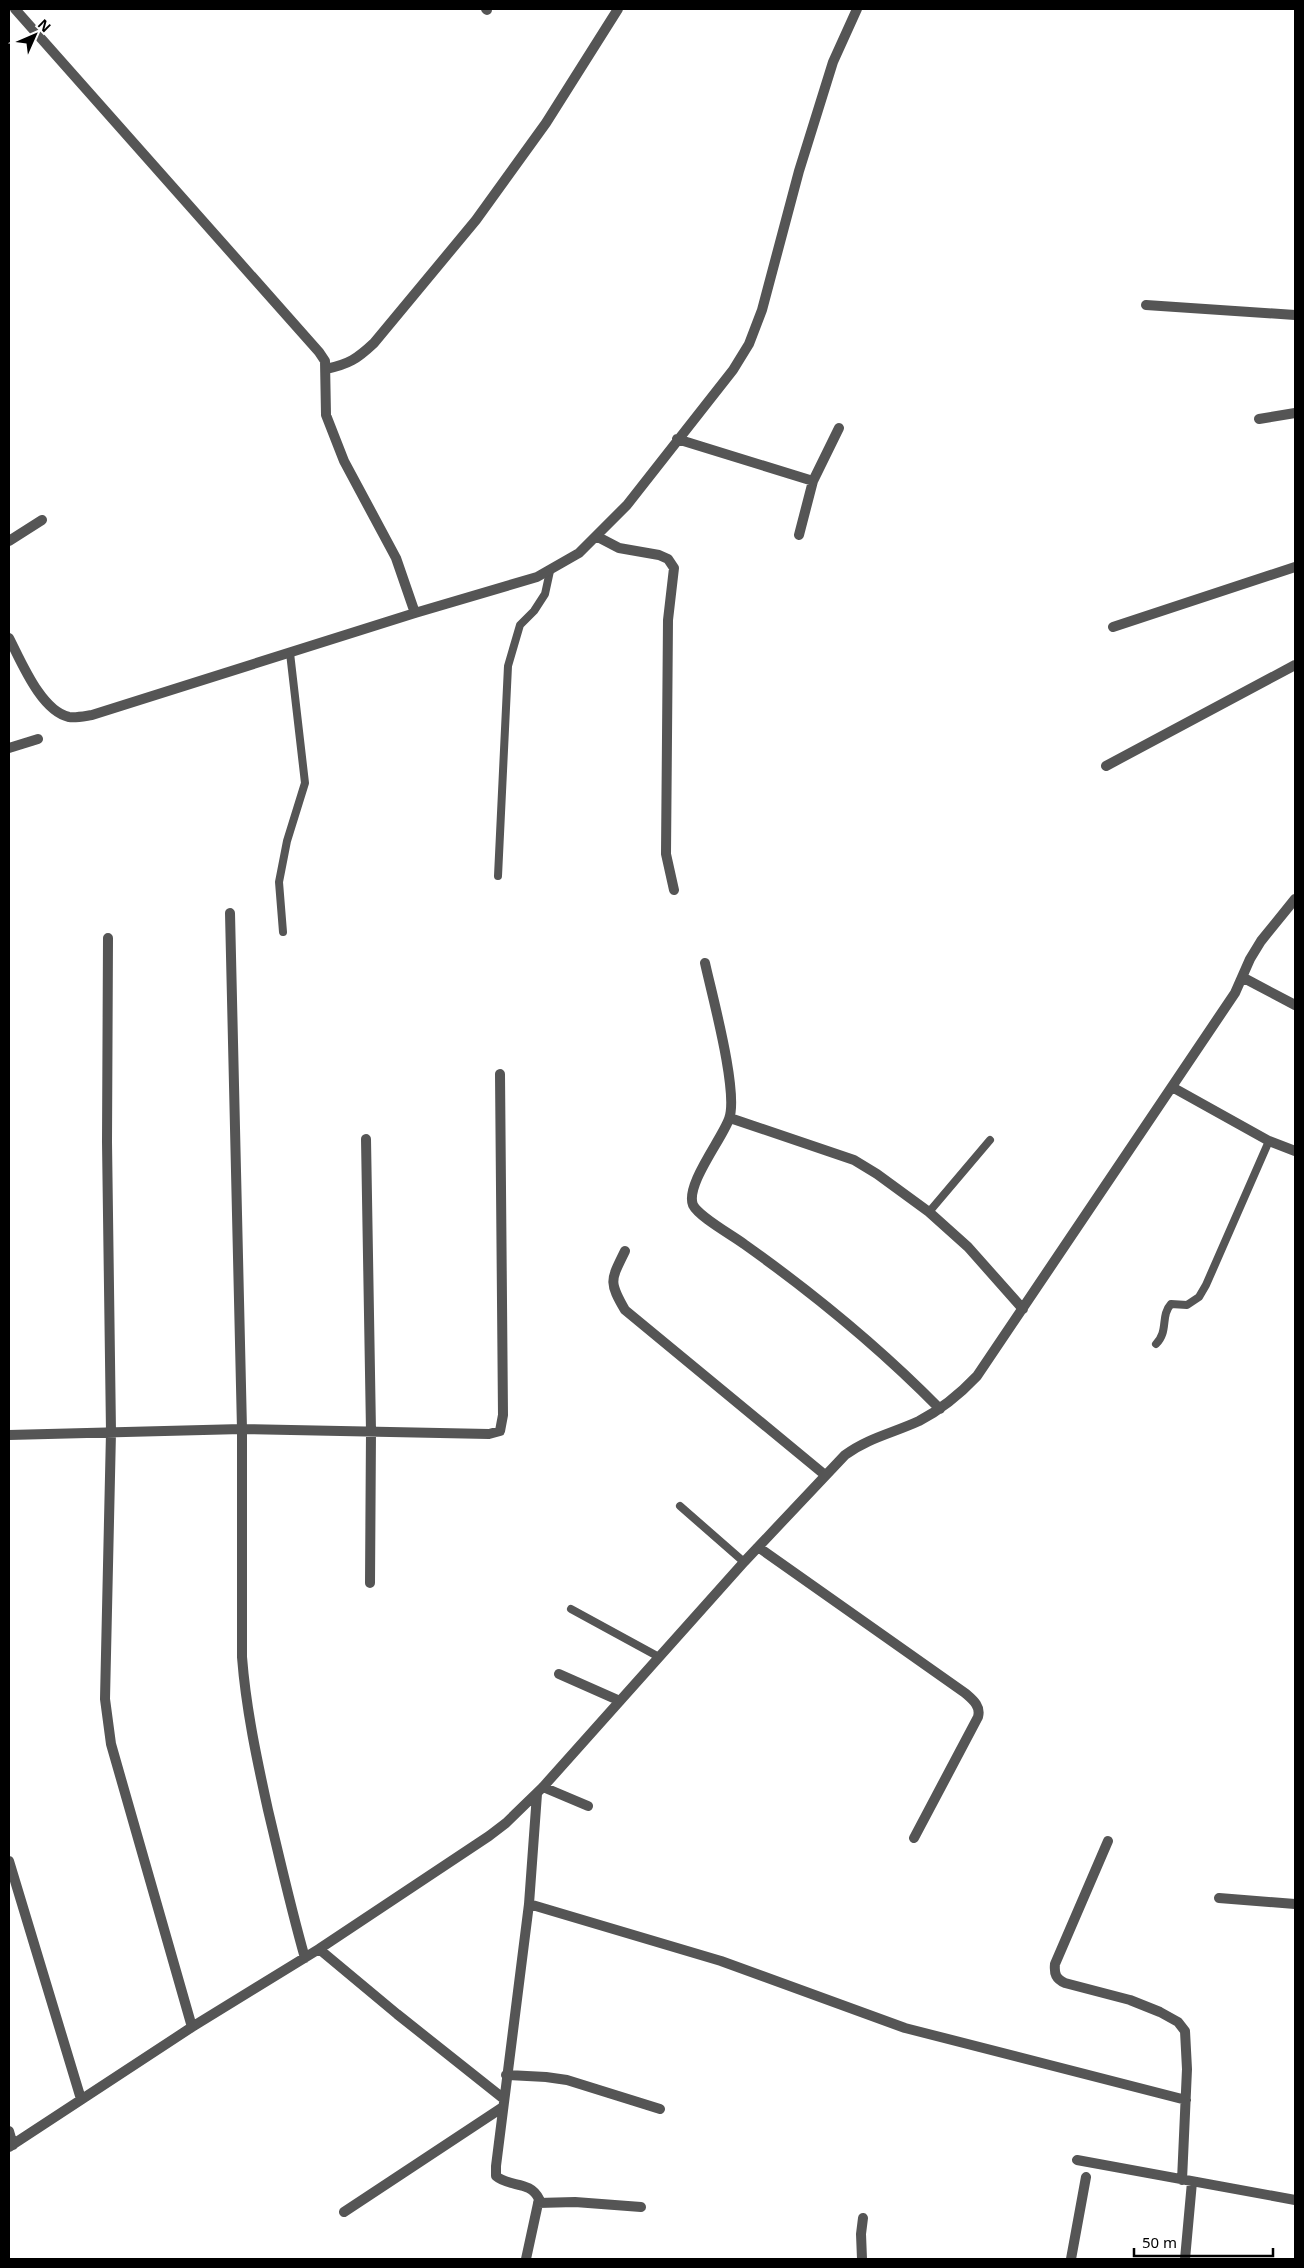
<svg xmlns="http://www.w3.org/2000/svg" width="1304" height="2268" font-family="'Noto Sans',sans-serif">
  <style>
    .lines { fill: none; stroke-linecap: round; stroke-linejoin: round }
    .lane { stroke: #555; stroke-width: 8 }
    .street { stroke: #555; stroke-width: 10 }
  </style>
  <rect width="100%" height="100%" fill="#fff"/>
  <g class="lines">
    <path class="lane" d="M498,876L508,666L520,625L534,611L545,594L550,571
      M283,932L279,882L287,841L305,783L290,653
      M929,1212L990,1140
      M1156,1344C1169,1331 1160,1316 1171,1304L1187,1305L1199,1297L1206,1285L1269,1141
      M680,1506L744,1562
      M571,1609L659,1657"/>
    <path class="street" d="M15,9L319,352L325,361L326,415L344,461L396,558L415,613
      M486,9L487,10
      M1146,305L1295,315
      M326,369C349,364 357,359 374,343L476,220L546,123L618,9
      M1259,419L1295,413
      M677,439L813,481L839,428
      M799,535L813,481
      M596,536L619,548L659,555L668,559L674,568L668,620L666,854L674,890
      M9,541L42,520
      M1113,627L1295,567
      M9,638C21,661 41,711 69,717C76,718 85,716 92,715L415,613L537,577L579,553L627,505L733,370L749,344L762,310L799,171L833,62L857,9
      M9,748L38,739
      M1106,766L1295,665
      M230,913L242,1429V1657C246,1709 257,1760 268,1810C280,1860 291,1909 305,1958
      M108,938L107,1142L111,1432L105,1699L111,1744L192,2027
      M705,963C712,995 739,1093 729,1119C722,1139 685,1185 693,1205C699,1217 732,1235 744,1244C813,1293 880,1348 940,1409
      M1242,977L1295,1005
      M1172,1087L1269,1141L1295,1151
      M730,1118L854,1160L877,1174L929,1212L968,1247L1023,1309
      M366,1139L371,1431L370,1583
      M625,1251C611,1280 608,1281 625,1310L825,1475
      M9,1435L242,1429L489,1434L500,1431L503,1415L500,1074
      M758,1547L965,1693C973,1700 981,1706 978,1717L914,1838
      M559,1674L620,1701
      M543,1787L588,1806
      M1108,1841L1055,1964C1054,1974 1056,1979 1065,1983L1130,2000L1160,2012L1178,2022L1185,2031L1187,2069L1182,2180
      M9,1861L81,2099
      M1219,1898L1295,1904
      M529,1904L721,1961L905,2028L1186,2100
      M319,1949L397,2014L504,2099
      M506,2075L546,2077L567,2080L660,2109
      M9,2131L13,2145
      M9,2147L192,2027L319,1949L489,1836L506,1823L543,1787L744,1562L845,1455C868,1438 893,1433 919,1421C942,1409 960,1394 977,1376L1235,993L1250,959L1261,941L1295,899
      M1077,2160L1295,2200
      M538,2203L575,2202L641,2207
      M344,2212L503,2107
      M526,2259L539,2199C530,2180 510,2188 496,2176V2166L529,1904L537,1794
      M862,2259L861,2234L863,2218
      M1071,2259L1086,2177
      M1185,2259L1192,2182"/>
  </g>
  <rect width="1304" height="2268" fill="none" stroke="#000000" stroke-width="20"/>
  <g transform="translate(35 35) rotate(45)" stroke="#ffffff" stroke-width="4" paint-order="stroke">
  <path d="M0-4L9 19L0 12L-9 19Z" fill="#000000"/>
  <text y="-8" font-size="14" font-weight="bold" text-anchor="middle" fill="#000000">N</text>
  </g>
  <path d="M1134 2248v8h139v-8" fill="none" stroke="#000000" stroke-width="2.5"/>
  <text x="1142" y="2248" font-size="15" fill="#000000" stroke="#ffffff" stroke-width="4" paint-order="stroke">50 m</text>
</svg>
